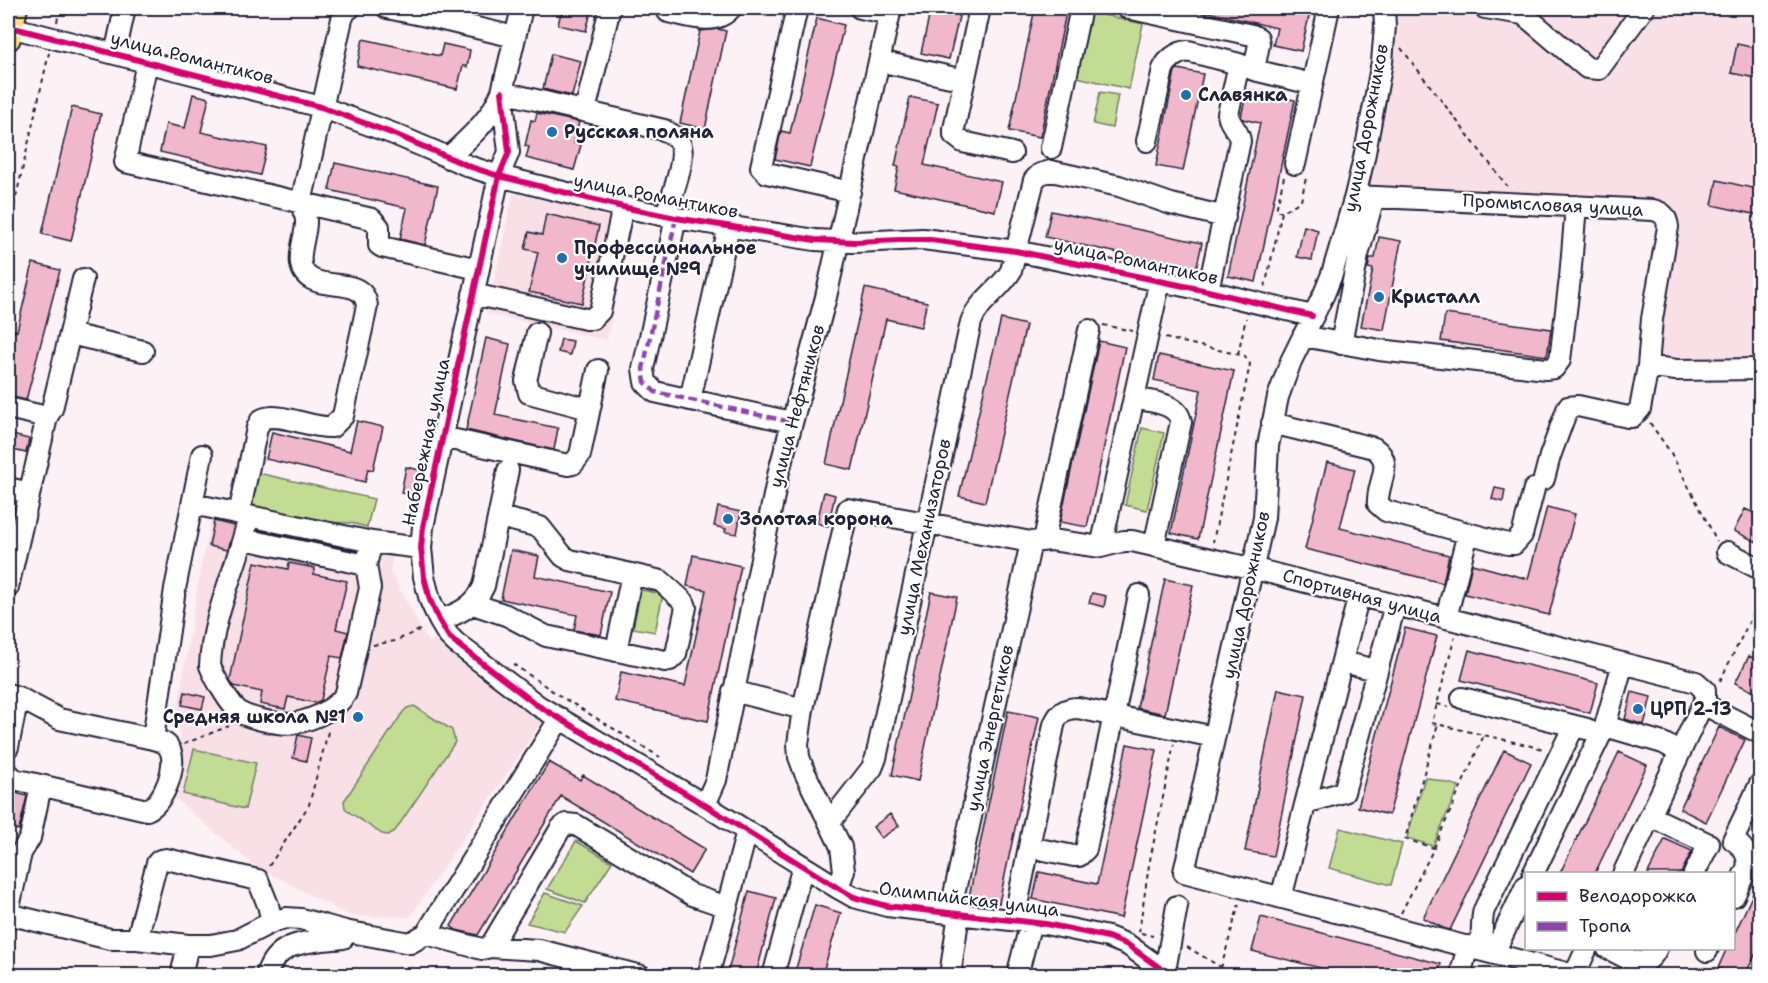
<svg xmlns="http://www.w3.org/2000/svg" width="1768" height="983" font-family="'Shantell Sans',sans-serif">
  <style>
    .built { fill: #f9e0e7 }
    .green { fill: #c3dc93; stroke: #727f67; stroke-width: 1.5 }
    .building { fill: #f1b7ca; stroke: #22223b; stroke-width: 1.5 }
    .lines { fill: none; stroke-linecap: round; stroke-linejoin: round }
    .minor-casing { stroke: #22223b; stroke-width: 24 }
    .major-casing { stroke: #22223b; stroke-width: 28 }
    .path { stroke: #22223b; stroke-width: 2; stroke-dasharray: 4.5 4.5; stroke-linecap: butt }
    .minor { stroke: #fff; stroke-width: 20 }
    .major { stroke: #fae180; stroke-width: 24 }
    .quiet { stroke: #8e44ad; stroke-width: 4.5; stroke-dasharray: 9 4.5; stroke-linecap: butt }
    .cycleway-casing { stroke: #fff; stroke-width: 10 }
    .cycleway { stroke: #d6006c; stroke-width: 6 }
    .poi-dot { fill: #1f6fb2; stroke: #fff; stroke-width: 2 }
    .labels { text-anchor: middle; dominant-baseline: central; stroke-width: 4.5; stroke-linejoin: round; paint-order: stroke }
    .street-label { font-size: 18px; fill: #22223b; stroke: #fff }
    .poi-label { font-size: 18px; font-weight: bold; fill: #22223b; stroke: #fff; text-anchor: start }
  </style>
  <rect width="100%" height="100%" fill="#fcf1f4"/>
  <filter id="ink" filterUnits="userSpaceOnUse"><feTurbulence type="fractalNoise" baseFrequency=".0167" numOctaves="2"/><feDisplacementMap in="SourceGraphic" scale="12" xChannelSelector="R" yChannelSelector="G"/><feConvolveMatrix kernelMatrix="1 2 1 2 8 2 1 2 1" color-interpolation-filters="sRGB"/></filter>
  <g filter="url(#ink)">
    <path class="built" d="M1384,8H1760V369L1648,366L1667,218L1355,196Z
      M513,193L633,219L607,340L487,314Z
      M212,516L393,555L390,571L428,642L434,639L543,720L410,917L350,916L252,864L176,799L181,746L177,713L200,572Z"/>
    <path class="green" d="M1091,12L1143,24L1129,89L1077,77Z
      M1100,92L1118,95L1112,128L1093,124Z
      M1142,428L1164,433L1147,510L1125,505Z
      M258,473L374,499L367,527L351,523L319,522L251,508Z
      M641,590L663,594L655,632L633,628Z
      M414,706L452,730L455,742L395,831L388,835L382,834L349,812L345,808L344,801L403,712L407,708Z
      M194,749L256,763L245,809L183,794Z
      M1425,777L1459,786L1433,846L1407,838Z
      M1340,828L1402,844L1391,885L1329,868Z
      M576,841L612,862L585,903L547,889Z
      M545,893L583,906L565,932L527,923Z"/>
    <path class="building" d="M562,8H592L586,31L558,25Z
      M931,8H961L949,59L921,53Z
      M1035,8H1067L1040,137L1009,131Z
      M1208,8H1311L1301,51L1273,45L1277,28L1208,12Z
      M817,18L844,25L810,167L775,159L781,131L790,133Z
      M718,29L726,31L705,129L680,123L700,31Z
      M363,39L440,56L443,44L470,50L467,67L463,66L457,89L357,66Z
      M1737,44L1761,49V79L1731,73Z
      M551,54L581,61L572,96L543,89Z
      M1178,69L1203,74L1183,171L1156,166L1175,71Z
      M1247,90L1295,100L1256,282L1228,276L1260,123L1243,119L1241,117Z
      M193,94L209,98L201,132L267,147L260,175L160,152L166,124L185,128Z
      M910,97L938,103L924,165L1002,182L995,211L894,189L899,167L895,166Z
      M72,107L101,114L71,241L42,234Z
      M537,113L579,122L574,143L581,145L574,170L526,158L529,147L525,146L531,120L535,121Z
      M335,163L438,186L425,245L400,239L407,208L329,190Z
      M1717,180L1761,190L1758,215L1712,205Z
      M1051,211L1202,243L1196,270L1045,237Z
      M546,214L599,226L582,303L529,292L538,252L525,249L529,232L542,235Z
      M1304,226L1318,230L1312,260L1297,257Z
      M1379,237L1401,241L1384,330L1361,326L1373,269L1368,268L1370,258H1375Z
      M33,263L60,270L26,400L8,396V359L14,330L17,331Z
      M865,288L927,302L921,327L886,319L852,470L826,464Z
      M1445,314L1551,329L1547,356L1441,341Z
      M1001,319L1026,325L985,502L959,496Z
      M486,338L510,344L495,415L558,428L554,450L466,430Z
      M561,339L573,341L570,355L558,352Z
      M1099,341L1125,347L1087,527L1060,522Z
      M1159,355L1234,371L1198,539L1171,533L1201,390L1154,380Z
      M357,421L383,427L373,470L368,469L365,482L266,459L272,432L350,451Z
      M8,434L29,439L26,453L8,449Z
      M1327,462L1355,469L1340,528L1449,555L1443,583L1305,549Z
      M406,467L420,470L415,496L401,493Z
      M1495,488L1505,490L1503,502L1492,499Z
      M824,492L835,495L828,526L817,523Z
      M718,507L741,512L737,534L725,532L726,529L714,526Z
      M1547,507L1575,514L1549,615L1465,594L1472,564L1528,579Z
      M1745,509L1761,516V544L1734,531Z
      M214,521L234,526L227,550L209,546Z
      M511,550L539,556L535,576L610,592L601,635L574,630L577,615L501,599Z
      M693,555L741,566L708,721L615,701L621,672L685,686L706,590L687,586Z
      M255,562L288,569L289,563L315,568L313,574L347,581L336,629L348,632L342,658L331,656L321,700L316,703L288,697L285,709L260,704L262,692L234,686L230,680Z
      M1165,579L1193,585L1165,714L1137,708Z
      M931,592L957,597L918,781L892,775Z
      M1092,593L1106,596L1104,607L1089,603Z
      M1405,628L1437,636L1389,815L1358,807Z
      M1469,650L1598,683L1590,713L1461,680Z
      M1749,656L1761,662V695L1735,683Z
      M1278,689L1306,695L1273,856L1245,851Z
      M185,692L205,697L202,709L182,705Z
      M1632,692L1651,697L1644,725L1625,719Z
      M1008,711L1039,717L999,903L969,897Z
      M1719,727L1745,740L1706,822L1680,809Z
      M298,735L311,738L306,761L293,758Z
      M1127,744L1157,750L1121,918L1033,899L1039,872L1097,884Z
      M1504,750L1531,763L1450,930L1443,928L1423,918Z
      M1619,752L1647,765L1595,873H1560Z
      M549,762L580,780L583,775L705,849L690,874L561,796L478,935L456,930L451,926Z
      M8,791L27,796L19,830L8,827Z
      M890,814L899,826L881,838L873,827Z
      M1665,839L1692,851L1681,873H1648Z
      M1758,883H1761V943L1745,975H1733L1718,968L1727,948H1734V935Z
      M749,891L776,898L756,975H727Z
      M815,905L841,913L822,975H794Z
      M1261,917L1441,964L1438,975H1349L1252,951Z"/>
    <g class="lines">
      <defs>
        <path id="minor" d="M387,8L426,16
          M428,8L426,16L515,37
          M797,8L761,167L767,173L850,192
          M860,8L890,14
          M980,8L954,129V135L963,142L1012,153
          M1127,8L1252,35L1258,38L1259,44L1254,70
          M1384,8L1385,26L1382,62L1364,158L1355,196L1332,274L1324,294L1291,361L1278,397L1268,446L1264,518L1184,872L1574,975
          M1485,8L1523,14L1587,68L1599,69L1644,8
          M668,12C689,16 715,27 731,8
          M10,27L321,107L394,134L471,167L499,176L623,207L676,218L815,240L855,242L923,239L1016,251L1208,291L1312,316
          M115,54L125,8
          M879,61L964,80
          M147,63L125,162L372,219L379,227V245L382,247L478,269
          M502,92L509,152L499,176L423,527L421,548L424,577L430,600L439,620L448,635L456,643L537,705L705,805L838,888L854,897L887,906L1046,924L1108,937L1128,945L1171,976
          M502,92L664,130C669,133 675,135 679,141C689,157 670,198 666,216
          M585,111L610,8
          M1147,141L1163,69C1167,60 1177,52 1188,51L1239,64
          M1051,148L1081,8
          M448,158C471,136 489,122 502,92L522,8
          M1295,164L1329,8
          M1355,196L1653,210C1663,212 1667,217 1668,227L1652,319L1648,366L1640,409L1632,417H1628L1578,406L1568,407L1550,456L1544,479
          M676,218L643,369L645,382L655,392L791,422
          M1208,291L1240,141C1239,130 1229,125 1228,114L1239,64L1254,70L1312,84
          M473,294L586,319H592L600,311L623,207
          M537,333L526,381L529,393L589,409
          M70,334L143,351
          M1303,336L1379,350L1546,369L1554,368L1560,360L1570,278L1576,206
          M1341,344L1358,255L1374,197
          M1648,366L1676,370L1760,369
          M1134,398C1150,402 1178,402 1181,422L1154,546
          M690,400L729,226
          M8,408L47,417L52,409L83,279
          M1272,423L1374,448C1396,463 1376,483 1378,504L1386,511L1508,544H1514L1522,535L1534,489
          M442,437L568,465L573,464L580,455L598,370
          M8,488L29,493
          M193,504L372,542L421,548
          M239,514L257,428L261,420C277,410 311,429 332,427L343,416L367,306C364,277 327,290 310,278C291,266 307,237 306,221C306,215 302,208 301,203L342,19L346,10L350,8
          M249,516C238,566 212,614 210,666C215,678 230,706 241,713C252,719 284,726 296,723C314,719 337,709 346,693L370,588L366,565L372,542
          M244,539L366,565
          M1044,540L1089,330
          M1101,547L1160,280
          M1727,552L1760,569
          M8,587L47,417
          M473,604L506,615L546,636L665,661L670,660L676,654L686,607L684,602L661,581L570,560L563,556L540,527L499,517
          M1446,618L1468,533
          M439,620C459,614 475,606 484,586L508,470
          M616,651L632,574
          M1342,662L1377,670
          M733,691L803,709
          M8,694L18,697L8,747
          M18,697L59,719L153,739L175,589L202,455
          M1462,698L1587,729
          M1703,704L1760,733
          M1605,726L1663,743L1680,752
          M8,773L14,779L147,810C164,804 179,763 169,748C166,742 159,741 153,739
          M1760,784L1733,840C1744,847 1747,853 1748,866L1760,871
          M1306,803L1344,792L1395,605
          M705,805L716,780L779,471L826,297L891,8
          M1650,816L1709,844L1694,874
          M830,822L872,768L876,758L971,322C979,300 1000,290 1011,271L1034,180L1040,174L1051,171L1119,186L1171,204L1225,217
          M1029,847L1074,856H1079L1086,849L1139,595
          M1533,874L1605,726L1623,663
          M838,888L844,871L841,847L805,773L799,757L798,744L803,709L848,509L1031,542L1051,540L1101,547L1124,541H1132L1154,546L1263,571L1696,682L1705,690V699L1623,874
          M1734,896L1748,866
          M1281,898L1359,595
          M8,912L21,853L30,838L41,786
          M950,913L1031,542
          M8,914L110,939H137L188,945H211L237,940L272,922L286,918L301,919L345,931L410,943L426,934L482,949L490,947L561,828L566,824L576,825L692,895L727,907L747,831
          M1014,920L1054,725C1058,713 1065,708 1078,708L1214,737
          M426,934L560,718
          M137,939L157,863L160,860L166,859L258,880L268,905L272,922
          M490,947L539,950L641,976
          M1607,948C1626,957 1645,974 1657,948
          M1479,950C1484,935 1480,923 1484,910L1574,726
          M1707,951L1708,948
          M1494,953L1526,886
          M181,976L188,945
          M266,976C276,939 311,942 343,938L345,931
          M708,976L727,907
          M773,976L803,866
          M950,976L959,913
          M1017,976L1031,922
          M1164,976L1177,906
          M1460,976L1468,946
          M1574,976L1587,948"/>
        <path id="major" d="M8,38L15,8"/>
      </defs>
      <use href="#minor" class="minor-casing"/>
      <use href="#major" class="major-casing"/>
      <path class="path" d="M57,22L60,8
        M1401,48L1507,186
        M1282,212L1276,210L1284,177
        M8,232L49,53
        M1265,287L1282,212L1301,201L1306,178
        M1103,325L1133,331
        M1165,338L1245,356L1250,364L1213,542
        M1238,354L1246,318
        M1650,423L1671,453L1717,541
        M1455,636L1432,723L1544,749
        M373,645L395,641L424,628
        M513,664L560,696L660,757
        M1720,681L1760,600
        M1437,704L1449,707
        M184,744L229,726
        M1434,848L1484,735
        M269,866L309,805L329,728
        M1401,913L1434,848L1405,839L1438,724
        M1139,932L1149,865L1174,744
        M1141,933L1153,936
        M1187,947L1236,976
        M1221,968L1239,904"/>
      <use href="#minor" class="minor"/>
      <use href="#major" class="major"/>
      <path class="quiet" d="M676,218L643,369L645,382L655,392L791,422"/>
      <defs>
        <path id="cycleway" d="M10,27L321,107L394,134L471,167L499,176L623,207L676,218L815,240L855,242L923,239L1016,251L1208,291L1312,316
          M502,92L509,152L499,176L423,527L421,548L424,577L430,600L439,620L448,635L456,643L537,705L705,805L838,888L854,897L887,906L1046,924L1108,937L1128,945L1171,976"/>
      </defs>
      <use href="#cycleway" class="cycleway-casing"/>
      <use href="#cycleway" class="cycleway"/>
    </g>
  </g>
  <g class="poi-dot">
    <circle cx="1186" cy="95" r="6"/>
    <circle cx="552" cy="132" r="6"/>
    <circle cx="562" cy="258" r="6"/>
    <circle cx="1379" cy="297" r="6"/>
    <circle cx="728" cy="519" r="6"/>
    <circle cx="1638" cy="709" r="6"/>
    <circle cx="358" cy="717" r="6"/>
  </g>
  <g class="labels">
    <g class="street-label">
      <text transform="translate(192 58) rotate(14)">улица Романтиков</text>
      <text transform="translate(1366 128) rotate(-79)">улица Дорожников</text>
      <text transform="translate(656 196) rotate(11)">улица Романтиков</text>
      <text transform="translate(1553 205) rotate(3)">Промысловая улица</text>
      <text transform="translate(1136 261) rotate(12)">улица Романтиков</text>
      <text transform="translate(797 406) rotate(-75)">улица Нефтяников</text>
      <text transform="translate(426 442) rotate(-78)">Набережная улица</text>
      <text transform="translate(924 537) rotate(-78)">улица Механизаторов</text>
      <text transform="translate(1246 595) rotate(-78)">улица Дорожников</text>
      <text transform="translate(1362 596) rotate(15)">Спортивная улица</text>
      <text transform="translate(990 728) rotate(-78)">улица Энергетиков</text>
      <text transform="translate(969 899) rotate(7)">Олимпийская улица</text>
    </g>
    <g class="poi-label">
      <text x="1198" y="95">Славянка</text>
      <text x="564" y="132">Русская поляна</text>
      <text x="574" y="248">Профессиональное<tspan x="574" dy="21">училище №9</tspan></text>
      <text x="1391" y="297">Кристалл</text>
      <text x="740" y="519">Золотая корона</text>
      <text x="1650" y="709">ЦРП 2-13</text>
      <text x="346" y="717" text-anchor="end">Средняя школа №1</text>
    </g>
  </g>
  <rect width="1768" height="983" fill="none" stroke="#fff" stroke-width="30"/>
  <rect x="15" y="15" width="1738" height="953" fill="none" stroke="#22223b" stroke-width="2" filter="url(#ink)"/>
  <rect x="1525" y="872" width="210" height="78" fill="#ffffff" stroke="#a7a7b1" stroke-width="1.5"/>
  <rect x="1537" y="892" width="30" height="9" fill="#d6006c" stroke="#a7a7b1" stroke-width="1.5"/>
  <text x="1579" y="902" font-size="18" fill="#22223b">Велодорожка</text>
  <rect x="1537" y="922" width="30" height="9" fill="#8e44ad" stroke="#a7a7b1" stroke-width="1.5"/>
  <text x="1579" y="932" font-size="18" fill="#22223b">Тропа</text>
</svg>
